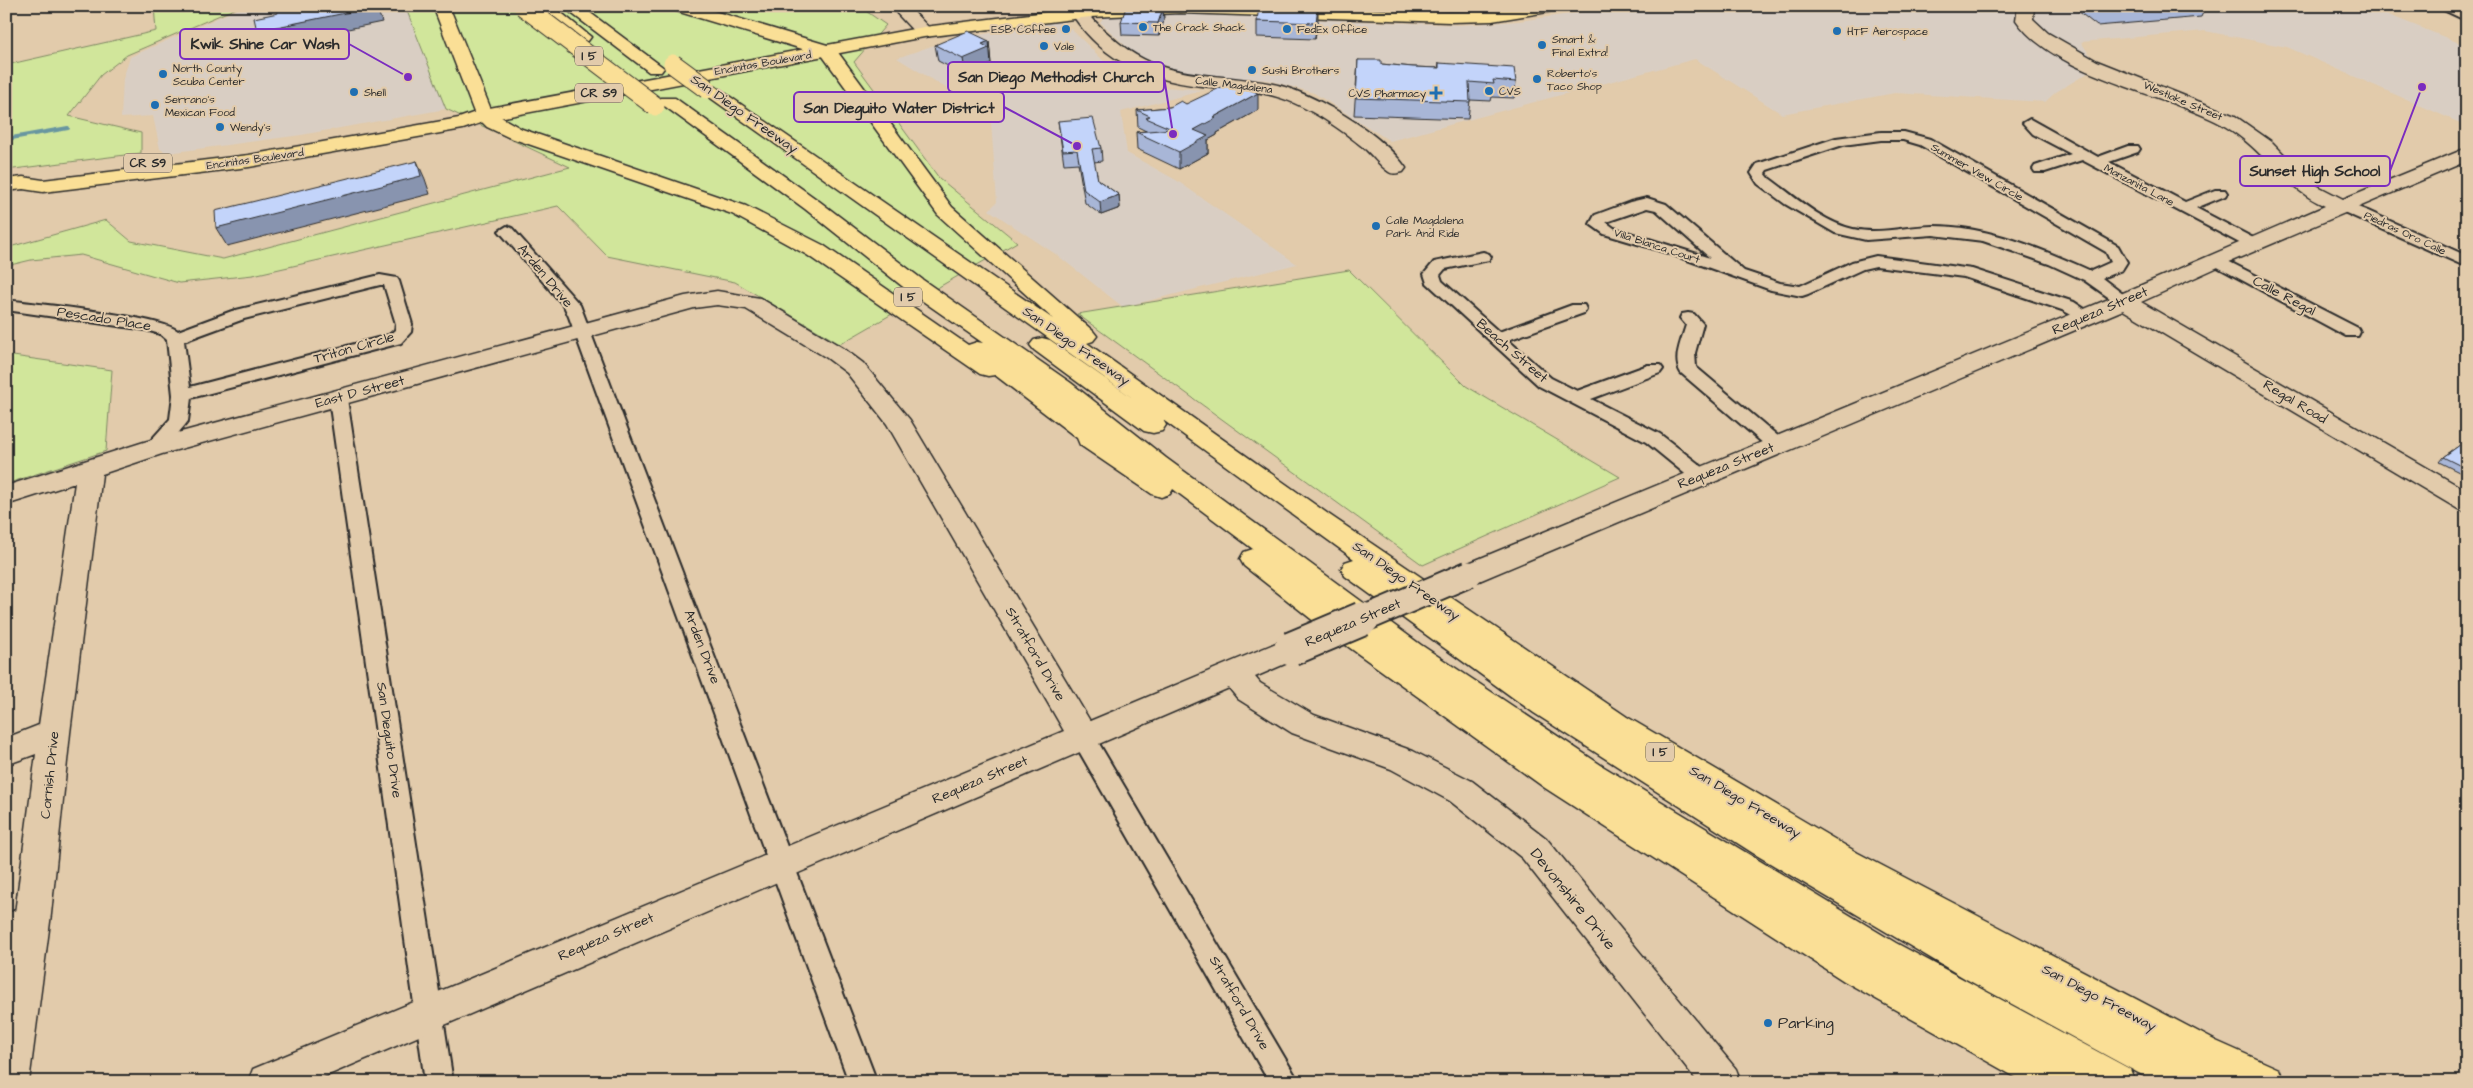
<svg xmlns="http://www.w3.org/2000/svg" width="2473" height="1088" font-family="'Architects Daughter',sans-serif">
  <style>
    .built { fill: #d9cec3 }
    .green { fill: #d1e69b; stroke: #7e8863 }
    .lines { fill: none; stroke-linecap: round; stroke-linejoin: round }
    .stream { stroke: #6796a0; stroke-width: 4 }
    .street-casing { stroke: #2b2b2b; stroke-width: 4 }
    .secondary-casing { stroke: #2b2b2b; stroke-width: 3 }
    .primary-casing { stroke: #2b2b2b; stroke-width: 3 }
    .highway-casing { stroke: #2b2b2b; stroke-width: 3 }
    .street { fill: #e2cbab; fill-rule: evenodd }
    .secondary { fill: #e2cbab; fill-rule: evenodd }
    .primary { fill: #fadf96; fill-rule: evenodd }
    .highway { fill: #fadf96; fill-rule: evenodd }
    .secondary-bridge-far1-casing { stroke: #2b2b2b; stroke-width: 29; stroke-linecap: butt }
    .secondary-bridge-casing { stroke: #2b2b2b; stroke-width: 37; stroke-linecap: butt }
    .highway-bridge-casing { stroke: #2b2b2b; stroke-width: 21; stroke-linecap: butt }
    .secondary-bridge-far1 { stroke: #e2cbab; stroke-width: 25 }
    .secondary-bridge { stroke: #e2cbab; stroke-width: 33 }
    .highway-bridge { stroke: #fadf96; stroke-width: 19 }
    .wall { fill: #a8b6d7; stroke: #2b2b2b }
    .shaded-wall { fill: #8894af; stroke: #2b2b2b }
    .building { fill: #c3d4fa; stroke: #2b2b2b }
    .poi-dot { fill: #1f6fb2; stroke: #e2cbab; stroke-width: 2 }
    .labels { text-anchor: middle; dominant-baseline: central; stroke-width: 4; stroke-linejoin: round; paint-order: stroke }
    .far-poi-label { font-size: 11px; fill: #2b2b2b; stroke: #e2cbab; text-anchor: start }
    .far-street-label { font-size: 11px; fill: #2b2b2b; stroke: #e2cbab }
    .shield { fill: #e2cbab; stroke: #625b51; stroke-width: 1 }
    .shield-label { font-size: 12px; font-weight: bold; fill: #2b2b2b }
    .street-label { font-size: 14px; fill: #2b2b2b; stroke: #e2cbab }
    .near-street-label { font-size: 16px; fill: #2b2b2b; stroke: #e2cbab }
    .near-poi-label { font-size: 16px; fill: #2b2b2b; stroke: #e2cbab; text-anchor: start }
    .leader { fill: none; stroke: #7b2cbf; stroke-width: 2 }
    .callout-dot { fill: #7b2cbf; stroke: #e2cbab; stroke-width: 2 }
    .callout { fill: #e2cbab; stroke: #7b2cbf; stroke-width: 2 }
    .callout-label { font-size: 15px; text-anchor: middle; font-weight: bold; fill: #2b2b2b }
  </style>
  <rect width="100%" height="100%" fill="#e2cbab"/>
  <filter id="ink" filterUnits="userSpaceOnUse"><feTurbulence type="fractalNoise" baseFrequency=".02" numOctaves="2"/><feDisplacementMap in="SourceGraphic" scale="10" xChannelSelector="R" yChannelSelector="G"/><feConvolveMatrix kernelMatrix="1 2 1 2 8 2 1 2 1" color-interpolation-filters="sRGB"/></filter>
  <g filter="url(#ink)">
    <path class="built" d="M244,6H405L446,109L301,135L168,153L160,149L153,116L121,118L123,79L130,57Z
      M1627,6H2366L2467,46V126L2287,47L2205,31L2081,42L2098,67L2056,92L2045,102L1895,93L1782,114L1695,59L1390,141L1314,93L1268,80L1190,75L1155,66L1133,53L1100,22L1104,17L1171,14L1461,25L1519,21Z
      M1057,22H1064L1110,67L1124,74L1162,87L1205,90L1121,112L1127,153L1176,180L1297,264L1123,307L1057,255L989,210L997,202L991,122L967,90L946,88L897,58L949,40Z"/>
    <path class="green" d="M154,6H241L127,55L101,75L69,116L141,133V153L6,170V65L156,31Z
      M405,6L860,7L886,25L854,62L939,178L1017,242L840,344L735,282L607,256L558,206L253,275L179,283L81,255L31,260L6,266V248L106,220L131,241L223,259L570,167L446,109Z
      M1349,270L1466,386L1620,477L1423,565L1077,314Z
      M6,355L112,370L106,451L6,484Z"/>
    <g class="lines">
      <path class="stream" d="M6,139L68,128"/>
      <defs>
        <path id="street" d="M2435,6H2452L2467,12V21Z
          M2030,119L2098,157L2128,146H2138L2140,149L2138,152L2109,162L2185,202L2215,190H2225L2227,193L2225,196L2196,208L2259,241L2261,244L2253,249L2247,247L2082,160L2045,172H2035L2033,169L2035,166L2071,154L2033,134L2023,123Z
          M1881,132H1904L1930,139L2118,246L2127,262L2122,270L2102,278L2132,301L2130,304H2118L2084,280L2049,264L1983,241L1933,235L1866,240L1835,233L1785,204L1758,184L1751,173L1757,164L1836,138ZM1881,140H1903L1920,145L2106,252L2111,262L2091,271C2042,249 1988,226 1934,226C1907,226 1880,235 1853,229C1822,222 1794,196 1769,178L1765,173L1767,170L1843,145Z
          M1647,198L1666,204L1744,271L1780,283L1800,286L1852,262L1876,256L1972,269L2074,302L2095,316L2093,320H2081L2062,310L1964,277L1876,266L1863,269L1808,294L1802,296L1771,290L1668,253L1604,234L1590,224L1595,215L1630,202ZM1647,208L1656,210L1710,258L1614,228L1606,222Z
          M2342,201L2368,211L2467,256V267L2337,209L2334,206L2337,203Z
          M507,226L512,228L580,305L877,1082H849L569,317L564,306L499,231Z
          M1483,252L1489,254L1491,257L1489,260L1445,269L1440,275L1442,281L1499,332L1572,305H1584L1586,309L1584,313L1508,340L1551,378L1577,391L1648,365H1660L1663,369L1660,373L1591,399L1660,434L1709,472L1712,477L1709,482L1702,483L1695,482L1646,442L1539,386L1427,283L1424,274L1434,262Z
          M2216,255L2358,328L2360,332L2358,336H2346L2210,263L2208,260L2210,257Z
          M380,275L397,278L399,281L412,324L411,332L401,343L191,398L188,421L185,425C175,436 163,457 146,452L144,448L170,419L173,395L167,340L160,334L146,330L6,310V300C37,304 160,316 178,331L232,311ZM380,285H384L396,324L395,330L389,335L190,387L184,341L244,319Z
          M1688,313L1694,314L1703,324L1695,353L1696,367L1785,442L1787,446L1785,450L1778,452L1771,450L1681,373C1672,359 1682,339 1686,325L1680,318L1682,314Z
          M338,393L344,395L347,399L453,1082H425L329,399L332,395Z
          M1083,728L1091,730L1299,1082H1269L1075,744L1072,737L1075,730Z
          M34,903L43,906L47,914L43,922L6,937V914Z"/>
        <path id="secondary" d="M890,6H908L933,32L930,36H918Z
          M1067,6H1083C1091,18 1101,28 1112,37C1162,83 1211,71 1273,84C1313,92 1383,134 1406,168L1403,172C1398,173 1393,175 1389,172C1380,166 1372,155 1364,148C1343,131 1319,114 1294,103C1264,90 1233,89 1201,86C1144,80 1097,58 1067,6Z
          M2018,6H2034L2033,19L2048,33L2097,61L2235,116L2272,142L2312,183L2343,199L2467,148V161L2227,263L2141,302L2467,491V512L2458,509L2123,310L1479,581L1469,584L1459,581L1455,574L1459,567L2116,296L2325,206C2282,187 2263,147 2221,124C2164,93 2053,75 2016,20Z
          M717,291L760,298L843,348L863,363L910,420L1090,721L1281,641L1291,638L1301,641L1306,649L1301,657L1255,677L1260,683L1314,715L1413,751L1472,781L1546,838L1736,1069L1741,1082H1698L1522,858L1450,801L1391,769L1292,733L1238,699L1229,688L312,1082H248L253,1069L1064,731L887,424L847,373L827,358L746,309L717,305L694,308L162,454L102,474L70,733L51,914L29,1082H6V981L36,754L6,765V738L39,725L75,483L6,505V486L144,442L685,296Z"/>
        <path id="primary" d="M1094,6H1278L1450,12L1492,11L1521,6H1562L1554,11L1492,21L1450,22L1180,13L1090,17L924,37L489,120L463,129L249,167L43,192L23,189L6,191V179L23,177L43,180L249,155L459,118L484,109L924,27Z"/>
        <path id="highway" d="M433,6H449L492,112L522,129L746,206L823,245L968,345L977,342L983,343L907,290L805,209L659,102L661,98H675L819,201L923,280L1071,383L1166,458L1421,645L1604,767L1896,943L2130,1069L2135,1082H2024L1844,981L1545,788L1325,630L1244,566L1240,559L1244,552L1253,549L1173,489L1170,494L1161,497L1152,494L1080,445L1077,438L995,375L988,376L980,374L807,255L732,214L508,137L487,127L475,115Z
          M534,6H553L591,37L588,41H576Z
          M562,6H581L664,68L661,72H649Z
          M671,6H697L834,47L952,207L1093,331L1097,336L1093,341L1087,343L1331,516L1627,717L1858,853L2216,1041L2279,1069L2284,1082H2222L2210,1076L2212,1082H2155L1966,979L1753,853L1534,713L1345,576L1341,569L1345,562L1354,559L1163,420L1166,425L1162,431L1153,433L1144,431L1034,350L1030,345L1034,340L1042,338L1050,340L1137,401L698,89L701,85H713L1053,319L938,215L822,55L673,10Z"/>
      </defs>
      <use href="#street" class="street-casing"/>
      <use href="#secondary" class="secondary-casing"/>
      <use href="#primary" class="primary-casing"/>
      <use href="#highway" class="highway-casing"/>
      <use href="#street" class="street"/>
      <use href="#secondary" class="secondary"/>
      <use href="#primary" class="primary"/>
      <use href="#highway" class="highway"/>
      <defs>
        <path id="secondary-bridge-far1" d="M1359,621L1469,574"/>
        <path id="secondary-bridge" d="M1291,649L1362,619"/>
        <path id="highway-bridge" d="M523,6L655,106
          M673,64L707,89"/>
      </defs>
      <use href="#secondary-bridge-far1" class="secondary-bridge-far1-casing"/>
      <use href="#secondary-bridge" class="secondary-bridge-casing"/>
      <use href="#highway-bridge" class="highway-bridge-casing"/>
      <use href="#secondary-bridge-far1" class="secondary-bridge-far1"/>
      <use href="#secondary-bridge" class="secondary-bridge"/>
      <use href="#highway-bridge" class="highway-bridge"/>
    </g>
    <path class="wall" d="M2073,6H2206L2201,17L2097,26L2073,7Z
      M1163,8L1164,20L1159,36L1122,35L1121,22Z
      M1257,21H1318L1315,39L1257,37Z
      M989,41L991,64L966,75L938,61L935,45Z
      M1358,60L1381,64L1413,67L1438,68L1439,63L1516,82L1514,98L1492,97L1491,101L1470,100L1468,119L1354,115Z
      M1186,104L1258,110L1217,133V135L1208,140V153L1179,169L1137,149L1136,132L1146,131L1138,127L1137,110L1170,107Z
      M1058,121L1101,148L1102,161L1094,162L1098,180L1119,195L1120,208L1101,215L1085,203L1078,163L1064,164Z
      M2467,440V476L2439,462L2443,457Z"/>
    <path class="shaded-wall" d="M375,6H376L382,22L265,46L257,31Z
      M1318,6V21L1315,39L1316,23Z
      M1163,8L1164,20L1159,36L1158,23Z
      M989,41L991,64L966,75L963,59L982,44Z
      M1258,93V110L1217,133V135L1208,140V153L1179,169V152L1194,130L1214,117Z
      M417,161L425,179L430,194L227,246L216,228Z
      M1119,195L1120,208L1101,215L1100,202Z"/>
    <path class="building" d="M276,6H375V7L257,31L254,18L278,13Z
      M1259,6H1318L1316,23L1257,21Z
      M2100,6H2144L2105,10Z
      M1126,7L1163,8L1158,23L1121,22Z
      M968,31L989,41L982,44L989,48L963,59L935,45Z
      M1358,60H1381V64L1413,67L1439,68V63L1514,68L1516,82L1493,80L1494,84L1469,82L1470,102L1356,98Z
      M1232,82L1258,93L1214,117L1216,118L1194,130L1208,136L1179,152L1136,132L1172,129L1146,118L1150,116L1137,110L1170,107L1181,101L1186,104Z
      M1093,118L1101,148L1092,149L1098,180L1119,195L1100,202L1084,190L1077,150L1063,151L1058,121Z
      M417,161L421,176L216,228L215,211Z
      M2467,440V469L2443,457Z"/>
  </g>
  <g class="poi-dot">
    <circle cx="1143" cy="27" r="5"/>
    <circle cx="1066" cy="29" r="5"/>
    <circle cx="1287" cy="29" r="5"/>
    <circle cx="1837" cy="31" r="5"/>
    <circle cx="1542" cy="45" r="5"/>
    <circle cx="1044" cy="46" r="5"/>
    <circle cx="1252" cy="70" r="5"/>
    <circle cx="163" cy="74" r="5"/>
    <circle cx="1537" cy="79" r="5"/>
    <circle cx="1489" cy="91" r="5"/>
    <circle cx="354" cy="92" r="5"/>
    <path d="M1433.5 85.5h5v5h5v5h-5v5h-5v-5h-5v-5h5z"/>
    <circle cx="155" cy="105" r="5"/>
    <circle cx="220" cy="127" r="5"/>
    <circle cx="1376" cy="226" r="5"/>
    <circle cx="1768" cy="1023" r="5"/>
  </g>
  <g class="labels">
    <g class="far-poi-label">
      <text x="1153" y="27">The Crack Shack</text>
      <text x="1056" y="29" text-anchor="end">ESB Coffee</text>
      <text x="1297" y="29">FedEx Office</text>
      <text x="1847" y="31">HTF Aerospace</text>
      <text x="1552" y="39">Smart &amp;<tspan x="1552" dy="13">Final Extra!</tspan></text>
      <text x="1054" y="46">Vale</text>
      <text x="173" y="68">North County<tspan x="173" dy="13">Scuba Center</tspan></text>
      <text x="1262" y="70">Sushi Brothers</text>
      <text x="1547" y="73">Roberto's<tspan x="1547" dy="13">Taco Shop</tspan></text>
      <text x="1499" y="91">CVS</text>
      <text x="364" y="92">Shell</text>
      <text x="1426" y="93" text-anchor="end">CVS Pharmacy</text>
      <text x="165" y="99">Serrano's<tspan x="165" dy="13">Mexican Food</tspan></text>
      <text x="230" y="127">Wendy's</text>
      <text x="1386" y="220">Calle Magdalena<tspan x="1386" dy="13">Park And Ride</tspan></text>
    </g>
    <g class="far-street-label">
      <text transform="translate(763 63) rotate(-10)">Encinitas Boulevard</text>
      <text transform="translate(1234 85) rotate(7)">Calle Magdalena</text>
      <text transform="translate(2183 101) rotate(23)">Westlake Street</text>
      <text transform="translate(255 159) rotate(-8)">Encinitas Boulevard</text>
      <text transform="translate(1977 172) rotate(30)">Summer View Circle</text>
      <text transform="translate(2139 185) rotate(28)">Manzanita Lane</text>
      <text transform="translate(2405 233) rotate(25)">Piedras Oro Calle</text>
      <text transform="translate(1657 246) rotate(18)">Villa Blanca Court</text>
    </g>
    <g class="shield">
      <rect x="575" y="46.5" width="28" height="19" rx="4"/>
      <rect x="575" y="83.5" width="48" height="19" rx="4"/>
      <rect x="124" y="153.5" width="48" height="19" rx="4"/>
      <rect x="894" y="287.5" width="28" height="19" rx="4"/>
      <rect x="1646" y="742.5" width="28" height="19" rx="4"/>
    </g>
    <g class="shield-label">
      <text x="589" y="56">I 5</text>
      <text x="599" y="93">CR S9</text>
      <text x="148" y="163">CR S9</text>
      <text x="908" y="297">I 5</text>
      <text x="1660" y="752">I 5</text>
    </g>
    <g class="street-label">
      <text transform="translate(744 114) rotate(35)">San Diego Freeway</text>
      <text transform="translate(545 276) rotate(50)">Arden Drive</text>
      <text transform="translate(2284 296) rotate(28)">Calle Regal</text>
      <text transform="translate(2100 311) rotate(-23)">Requeza Street</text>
      <text transform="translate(104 319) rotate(9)">Pescado Place</text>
      <text transform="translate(1076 346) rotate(35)">San Diego Freeway</text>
      <text transform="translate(354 348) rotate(-16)">Triton Circle</text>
      <text transform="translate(1512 351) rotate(41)">Beach Street</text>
      <text transform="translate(360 392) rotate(-15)">East D Street</text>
      <text transform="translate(2295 402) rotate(31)">Regal Road</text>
      <text transform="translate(1726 466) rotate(-22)">Requeza Street</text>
      <text transform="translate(1406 581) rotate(35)">San Diego Freeway</text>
      <text transform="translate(1353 623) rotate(-23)">Requeza Street</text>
      <text transform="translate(702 647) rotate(69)">Arden Drive</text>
      <text transform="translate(1035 654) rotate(60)">Stratford Drive</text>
      <text transform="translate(389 740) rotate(82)">San Dieguito Drive</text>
      <text transform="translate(50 775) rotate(-84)">Cornish Drive</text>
      <text transform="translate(980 780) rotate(-23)">Requeza Street</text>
      <text transform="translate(1745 802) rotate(31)">San Diego Freeway</text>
      <text transform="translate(606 937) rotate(-23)">Requeza Street</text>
      <text transform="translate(2099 998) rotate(28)">San Diego Freeway</text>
      <text transform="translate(1239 1003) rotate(60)">Stratford Drive</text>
    </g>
    <g class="near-street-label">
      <text transform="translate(1573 899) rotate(51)">Devonshire Drive</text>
    </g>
    <g class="near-poi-label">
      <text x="1778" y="1023">Parking</text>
    </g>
  </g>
  <path class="leader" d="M408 77L349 44M1173 134L1164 77M1077 146L1004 107M2422 87L2390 171"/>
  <g class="callout-dot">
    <circle cx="408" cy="77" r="5"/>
    <circle cx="1173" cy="134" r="5"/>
    <circle cx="1077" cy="146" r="5"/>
    <circle cx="2422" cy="87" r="5"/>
  </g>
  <g class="callout">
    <rect x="180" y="29" width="169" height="30" rx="5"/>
    <rect x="948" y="62" width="216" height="30" rx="5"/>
    <rect x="794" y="92" width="210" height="30" rx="5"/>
    <rect x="2240" y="156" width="150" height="30" rx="5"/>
  </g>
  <g class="callout-label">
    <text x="265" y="49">Kwik Shine Car Wash</text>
    <text x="1056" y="82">San Diego Methodist Church</text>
    <text x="899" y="113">San Dieguito Water District</text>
    <text x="2315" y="176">Sunset High School</text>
  </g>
  <rect width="2473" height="1088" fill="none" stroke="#e2cbab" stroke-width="25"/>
  <rect x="12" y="12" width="2448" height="1063" fill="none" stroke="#2b2b2b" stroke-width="2" filter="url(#ink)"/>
</svg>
